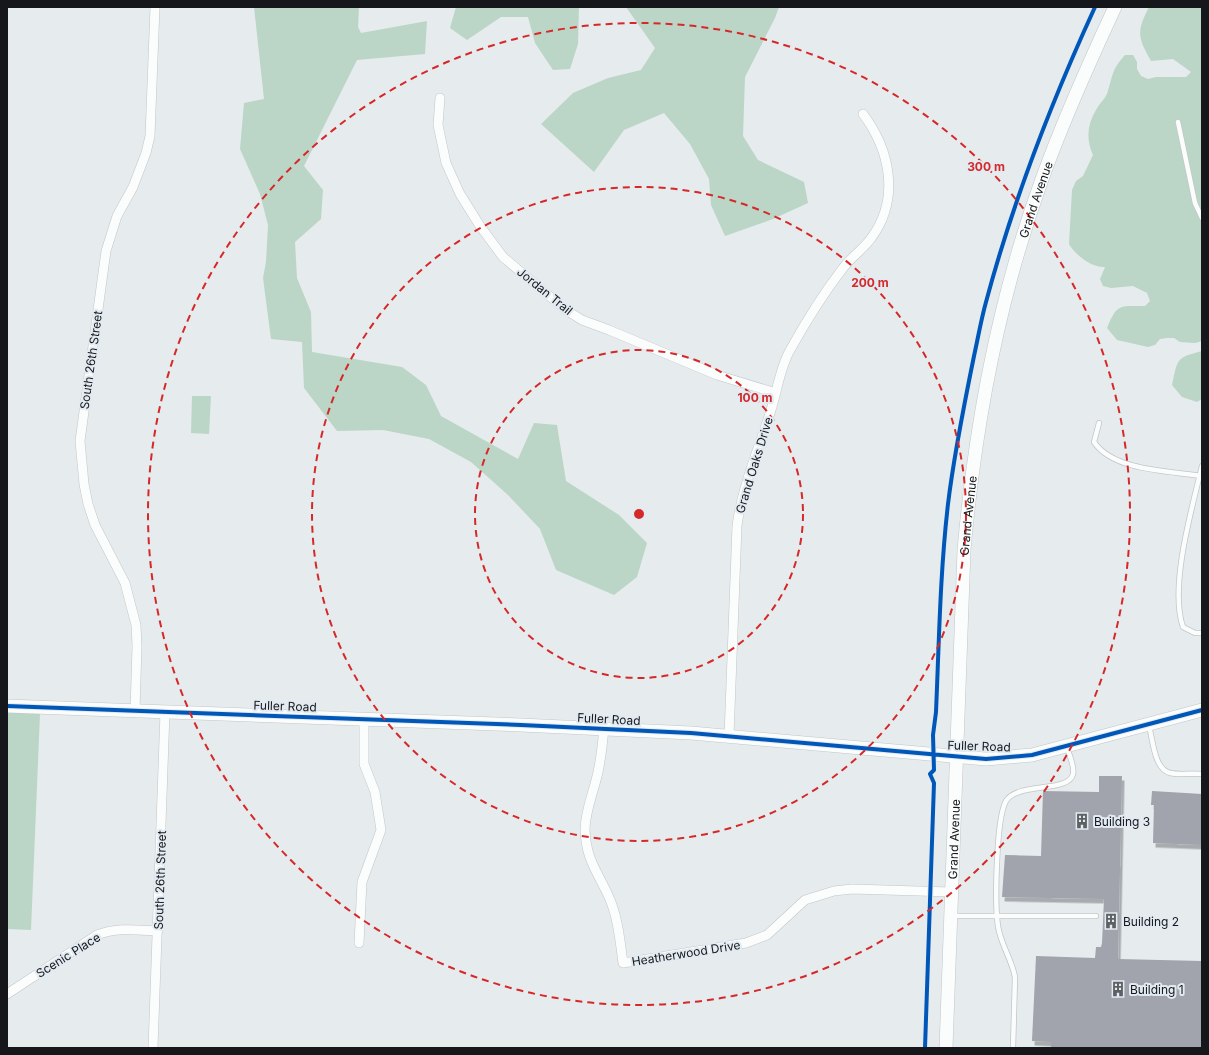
<svg xmlns="http://www.w3.org/2000/svg" width="1209" height="1055" font-family="Inter,sans-serif">
  <style>
    .green { fill: #bbd6c6 }
    .building { fill: #a1a3ad; filter: url(#shadow) }
    .lines { fill: none; stroke-linecap: round; stroke-linejoin: round }
    .lane-casing { stroke: #c2c6c8; stroke-width: 6 }
    .street-casing { stroke: #c2c6c8; stroke-width: 10 }
    .secondary-casing { stroke: #c2c6c8; stroke-width: 14 }
    .lane { stroke: #fbfcfc; stroke-width: 4.5 }
    .street { stroke: #fbfcfc; stroke-width: 9 }
    .secondary { stroke: #fbfcfc; stroke-width: 13 }
    .cycleway-casing { stroke: #e3ebf2; stroke-width: 6 }
    .cycleway { stroke: #0057b8; stroke-width: 4 }
    .ring { fill: none; stroke: #d62828; stroke-width: 2; stroke-dasharray: 7 5 }
    .labels { text-anchor: middle; dominant-baseline: central; stroke-width: 4; stroke-linejoin: round; paint-order: stroke }
    .street-label { font-size: 12px; fill: #15171a; stroke: #e3ebf2 }
    .poi-label { font-size: 12px; fill: #15171a; stroke: #e3ebf2; text-anchor: start }
    .centre { fill: #d62828; stroke: #e3ebf2; stroke-width: 2 }
    .ring-label { font-size: 12px; text-anchor: middle; font-weight: bold; fill: #d62828; stroke: #e3ebf2; stroke-width: 4; stroke-linejoin: round; paint-order: stroke }
  </style>
  <defs>
    <filter id="shadow"><feDropShadow dx="2.5" dy="4.5" stdDeviation="0" flood-color="#0004"/></filter>
  </defs>
  <rect width="100%" height="100%" fill="#e6ebee"/>
  <path class="green" d="M254,7H359L358,27L361,33L427,21L425,54L357,60L304,166L323,190L321,219L295,242L297,278L311,312L312,352L402,367L426,385L441,416L518,459L534,423L557,425L566,481L619,515L647,543L637,577L614,595L556,570L540,529L508,495L471,462L429,439L383,430L337,431L304,388L302,342L271,339L263,278L266,262L268,225L260,194L240,149L244,103L264,99Z
    M456,7H579L578,44L570,69L553,70L535,43L528,17H501L467,40L450,28Z
    M626,7H779L775,18L745,77L743,136L758,160L804,182L808,203L773,219L725,236L711,205L709,179L690,144L664,113L624,130L594,172L541,124L573,93L608,78L641,70L655,48Z
    M1149,7H1202V341L1195,343L1180,342L1174,338H1167L1160,339L1155,345L1148,347L1117,340L1107,328C1117,303 1120,306 1145,306L1150,301L1147,293L1133,286L1111,288L1103,286L1100,279L1105,267C1092,268 1075,255 1069,244L1072,190L1076,181L1083,176L1093,155C1086,139 1087,125 1096,110C1099,104 1104,100 1107,94C1113,76 1111,70 1125,55H1133L1137,62V69L1141,76L1148,79L1156,77H1186L1191,72L1173,59L1151,61C1138,38 1136,32 1149,7Z
    M1202,351V399L1197,402L1182,397L1172,385C1178,359 1175,358 1202,351Z
    M192,396H211L209,434L191,433Z
    M7,712L40,714L31,930L7,929Z"/>
  <path class="building" d="M1099,776H1122L1118,959L1202,961V1048H1051V1042L1032,1041L1036,956L1095,958L1096,947H1101L1102,943L1104,899L1002,897L1005,855L1041,856L1043,791L1099,792Z
    M1152,791L1202,794V845L1153,843L1154,805H1151Z"/>
  <g class="lines">
    <defs>
      <path id="lane" d="M1178,122L1195,203L1202,218
        M1099,423L1094,442C1113,471 1170,471 1202,476
        M1202,466C1192,508 1169,587 1183,627L1195,633H1202
        M1149,726C1153,740 1154,769 1170,773C1180,775 1192,773 1202,774
        M952,916H1096
        M1013,1048L1015,977C1012,961 1003,948 999,931C994,911 996,818 1006,801C1017,782 1069,793 1073,774C1075,767 1069,754 1067,748"/>
      <path id="street" d="M440,98L438,125L446,163L460,194L480,226L503,257L566,310L582,320L609,330L717,375L776,393
        M135,711L137,646L136,625L125,583L95,525L88,504L84,484L80,441L106,251L117,216L133,187L146,153L150,136L155,7
        M604,729C602,746 601,763 596,780C592,796 585,813 585,830C586,859 597,871 608,895C618,916 620,941 623,963L746,943L767,935L805,900L834,891L852,889L951,892
        M729,736L737,526C742,487 759,448 771,410C777,391 780,369 789,352C805,323 823,294 843,268C851,257 864,249 872,237C900,198 890,150 863,114
        M359,943L362,882L381,830L375,792L364,764V719
        M7,994L97,935C117,927 137,930 158,931
        M153,1048L165,712"/>
      <g id="secondary">
        <path d="M7,706L521,725L691,733L986,759L1032,755L1202,710"/>
        <path id="s1" d="M946,1048L964,550C975,425 998,301 1041,182C1062,123 1088,65 1115,7"/>
      </g>
    </defs>
    <use href="#lane" class="lane-casing"/>
    <use href="#street" class="street-casing"/>
    <use href="#secondary" class="secondary-casing"/>
    <use href="#lane" class="lane"/>
    <use href="#street" class="street"/>
    <use href="#secondary" class="secondary"/>
    <defs>
      <path id="cycleway" d="M7,706L521,725L691,733L986,759L1032,755L1202,710
        M925,1048L934,783L930,774L934,770L933,735L936,712C939,643 940,573 948,504C954,454 964,405 974,356C978,338 981,320 986,302C1013,201 1051,103 1095,7"/>
    </defs>
    <use href="#cycleway" class="cycleway-casing"/>
    <use href="#cycleway" class="cycleway"/>
  </g>
  <g class="ring">
    <circle cx="639" cy="514" r="164"/>
    <circle cx="639" cy="514" r="327"/>
    <circle cx="639" cy="514" r="491"/>
  </g>
  <defs>
    <symbol id="building-bare" viewBox="-9 -9 18 18"><path d="M-4-6H4V6H1V3H-1V6H-4ZM-2.5-4.3h1.7v1.8h-1.7ZM.8-4.3h1.7v1.8H.8ZM-2.5-1h1.7V.8h-1.7ZM.8-1h1.7V.8H.8Z" fill="#5e6164" stroke="#e3ebf2" stroke-width="2.5" paint-order="stroke"/></symbol>
  </defs>
  <g fill-rule="evenodd">
    <use href="#building-bare" x="1071" y="810" width="22" height="22"/>
    <use href="#building-bare" x="1100" y="910" width="22" height="22"/>
    <use href="#building-bare" x="1107" y="978" width="22" height="22"/>
  </g>
  <g class="labels">
    <g class="street-label">
      <text stroke="none"><textPath href="#s1" startOffset="857">Grand Avenue</textPath></text>
      <text transform="translate(545 291) rotate(39)">Jordan Trail</text>
      <text transform="translate(91 360) rotate(-82)">South 26th Street</text>
      <text transform="translate(754 465) rotate(-73)">Grand Oaks Drive</text>
      <text stroke="none"><textPath href="#s1" startOffset="533">Grand Avenue</textPath></text>
      <text transform="translate(285 706) rotate(2)">Fuller Road</text>
      <text transform="translate(609 719) rotate(3)">Fuller Road</text>
      <text transform="translate(979 746) rotate(2)">Fuller Road</text>
      <text stroke="none"><textPath href="#s1" startOffset="209">Grand Avenue</textPath></text>
      <text transform="translate(160 880) rotate(-88)">South 26th Street</text>
      <text transform="translate(686 953) rotate(-9)">Heatherwood Drive</text>
      <text transform="translate(68 955) rotate(-32)">Scenic Place</text>
    </g>
    <g class="poi-label">
      <text x="1094" y="821">Building 3</text>
      <text x="1123" y="921">Building 2</text>
      <text x="1130" y="989">Building 1</text>
    </g>
  </g>
  <circle cx="639" cy="514" r="6" class="centre"/>
  <g class="ring-label">
    <text x="986" y="171">300 m</text>
    <text x="870" y="287">200 m</text>
    <text x="755" y="402">100 m</text>
  </g>
  <rect width="1209" height="1055" fill="none" stroke="#15171a" stroke-width="16"/>
</svg>
